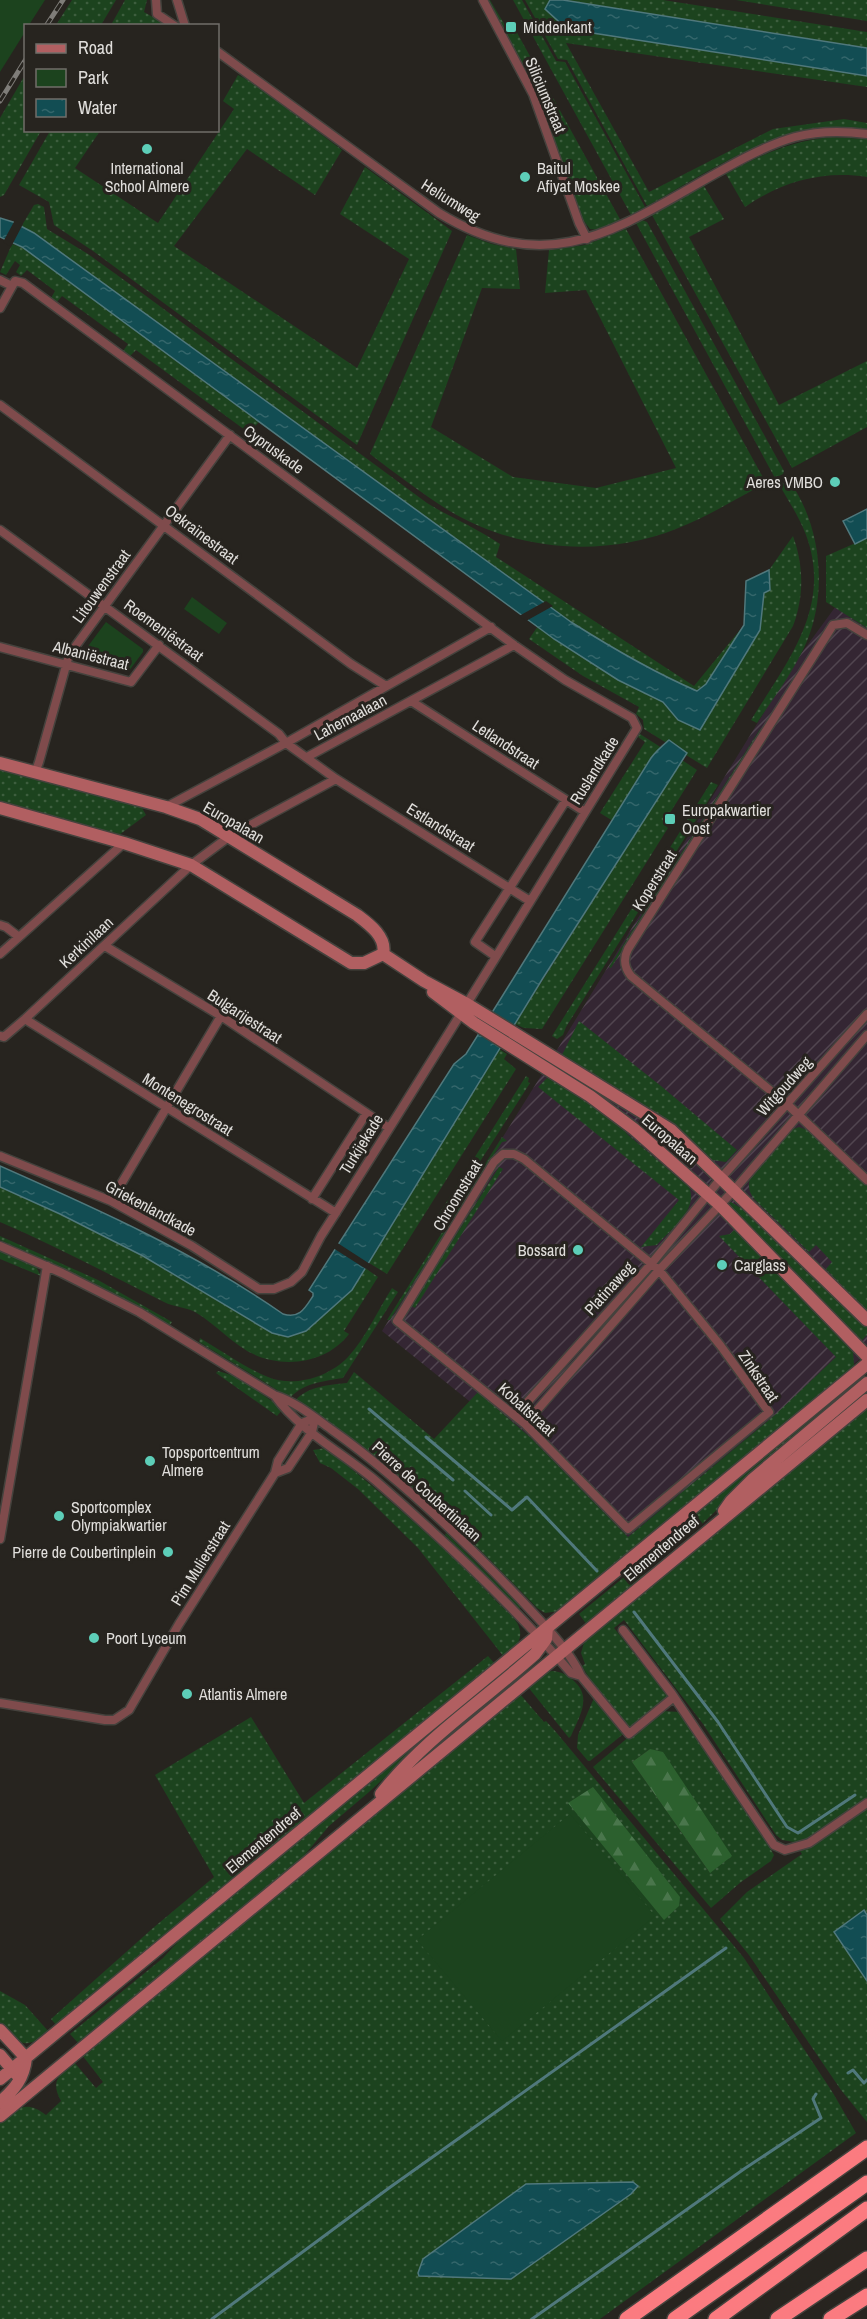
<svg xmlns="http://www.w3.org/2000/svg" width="867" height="2319" font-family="'Archivo Narrow',sans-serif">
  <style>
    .industrial { fill: url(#industrial-furrows) }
    .grass { fill: url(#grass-dots); fill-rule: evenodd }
    .forest { fill: url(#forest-firs) }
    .park { fill: #1c431e }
    .water { fill: url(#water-ripples); stroke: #50787c; stroke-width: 1.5 }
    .pier { fill: #27241f }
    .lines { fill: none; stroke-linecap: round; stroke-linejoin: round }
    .stream { stroke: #50787c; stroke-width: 3 }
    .street-casing { stroke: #45423d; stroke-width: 11 }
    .secondary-casing { stroke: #45423d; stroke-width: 15 }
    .highway-casing { stroke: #45423d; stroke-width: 18 }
    .street { stroke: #7f4b4c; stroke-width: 8 }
    .secondary { stroke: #b15f61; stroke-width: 12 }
    .highway { stroke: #fb7b80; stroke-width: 15 }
    .rail-casing { stroke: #7f7d79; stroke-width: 5 }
    .rail { stroke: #27241f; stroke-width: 3; stroke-dasharray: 9; stroke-linecap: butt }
    .poi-dot { fill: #5dceb8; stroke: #27241f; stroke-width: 2 }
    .labels { text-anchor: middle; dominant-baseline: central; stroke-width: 6; stroke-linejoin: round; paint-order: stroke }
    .poi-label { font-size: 16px; fill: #e0dedb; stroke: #27241f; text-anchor: start }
    .street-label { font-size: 16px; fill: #e0dedb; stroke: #27241f }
  </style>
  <defs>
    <pattern id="industrial-furrows" width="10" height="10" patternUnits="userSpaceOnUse" patternTransform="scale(1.5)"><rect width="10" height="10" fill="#342633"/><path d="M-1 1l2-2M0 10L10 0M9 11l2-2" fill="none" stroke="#514550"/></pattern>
    <pattern id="grass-dots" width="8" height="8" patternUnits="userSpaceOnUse" patternTransform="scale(1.5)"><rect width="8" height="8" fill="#1c431e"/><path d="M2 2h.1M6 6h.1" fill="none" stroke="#3d5e3e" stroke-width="1.8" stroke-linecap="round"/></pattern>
    <pattern id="forest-firs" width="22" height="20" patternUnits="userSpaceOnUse" patternTransform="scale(1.5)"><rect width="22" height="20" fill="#2c602e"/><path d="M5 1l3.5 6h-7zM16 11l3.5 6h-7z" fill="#4a764c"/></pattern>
    <pattern id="water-ripples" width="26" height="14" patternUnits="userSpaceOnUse" patternTransform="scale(1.5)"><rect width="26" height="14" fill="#124d53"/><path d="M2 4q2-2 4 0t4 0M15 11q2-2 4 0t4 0" fill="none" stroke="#34666b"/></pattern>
  </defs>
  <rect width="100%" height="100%" fill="#27241f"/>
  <path class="industrial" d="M836,606L867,626V1353L623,1554L509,1433L382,1331L552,1058L795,662Z"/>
  <path class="grass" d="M72,0H116L101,25H56Z
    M125,0H147L144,12L167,25H111Z
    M487,0H490L509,32L515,29L621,221L599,230L590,229L583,220L534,85Z
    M513,0H522L556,61L565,62L645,207L631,215Z
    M525,0H550L546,9L567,29L867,76V87L566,43L649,192L773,129L844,119L867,123V129C778,121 721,165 647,206L567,60L558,59Z
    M563,0H663L867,32V48Z
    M736,0H867V21Z
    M25,75L26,130L41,131L4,195L0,197V118Z
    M238,75L252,82L342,150L315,195L247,149L174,246L357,368L409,259L340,214L365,167L452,231L357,445L93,251L54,225L49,202L19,185L50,131H100L75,168L158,223L234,109L223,101Z
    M831,137L867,139V177C822,170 781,182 745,207L726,174C760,155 791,141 831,137Z
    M704,186L724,219L689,237L779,405L867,361V427L792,468L652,215Z
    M38,204L44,207L47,229L88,254L142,293L427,503C451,518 477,528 500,544L496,557L694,686L744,625L706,685L698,691C653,672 612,648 571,622L34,233L21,227L34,205Z
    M642,220L647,222L784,471L783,474L775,478L769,467L636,223Z
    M626,229L766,483C736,499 707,517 676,529C603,558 515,551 448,510C421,493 395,473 370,454L467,235L492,244L516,249L520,289L482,288L431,427L513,477L596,488L676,468L586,290L545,293L549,250L585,245Z
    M12,244L22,247L259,422L249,433L136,350L130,356L123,351L128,344L62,296L57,302L51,298L55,291L27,270L21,276L16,272L20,265L15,261L6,275L0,272Z
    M787,478C821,522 828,590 807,641C795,670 774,697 757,723L751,720C787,662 833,607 806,535C799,516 787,499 778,482Z
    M793,536C804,566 804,597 793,626L707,768L644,729L643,720L636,714L639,707L583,676L529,639L538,626L554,639L618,680L663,702L678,720L700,730L760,630L764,593L770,590L769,570Z
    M867,538V628L826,602V556Z
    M760,729L762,730L611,968L609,967Z
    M640,734L662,748L651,758L613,821L600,813L645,742L638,737Z
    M682,760L697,770L663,824L668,828L542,1029L524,1028L515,1024Z
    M0,767L142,808L146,815L119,835L0,803Z
    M711,782L718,785L566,1027L563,1035L557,1039L552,1036Z
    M579,1021L661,1086L737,1150L726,1162L712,1160L681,1134L560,1059Z
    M499,1049L507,1054L504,1059L516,1069L387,1274L369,1263Z
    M551,1074L618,1121L627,1134L689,1187C699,1210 671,1229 657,1245L641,1247L679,1200L538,1087Z
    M526,1076L529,1078L528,1082L530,1083L437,1229L432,1225Z
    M799,1127L810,1131L867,1185V1312L826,1269L832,1262L816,1245L809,1252L755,1200C748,1192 747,1184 752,1174L790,1130Z
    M502,1137L507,1141L502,1142L390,1320H387Z
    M499,1167L503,1169L415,1308L411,1306Z
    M0,1187L60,1214L143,1256L272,1333L288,1337L306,1331L352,1290L365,1268L378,1277L344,1331L349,1334C331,1358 299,1366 271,1360C239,1354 221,1327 195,1312C185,1307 174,1307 164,1302C110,1275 56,1246 0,1222Z
    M731,1202L741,1208L819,1284L867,1325V1335L861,1341L788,1264L735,1213L729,1203Z
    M736,1228L853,1349L854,1366L559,1611L545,1613L537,1608C464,1532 386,1455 295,1401C307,1386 330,1385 347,1383L354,1372L434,1439L478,1392L531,1438L628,1537L776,1414L836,1357L719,1236L730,1234Z
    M0,1236L98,1280L172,1322L170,1325L97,1285L0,1240Z
    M0,1251L36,1267L41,1276L0,1259Z
    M392,1288L398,1292L343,1378C325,1381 303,1383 290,1398L199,1342L200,1338C222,1351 244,1367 268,1377C294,1388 329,1377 348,1357C366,1337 378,1310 392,1288Z
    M218,1371L238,1377L283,1409L277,1416L216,1373Z
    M852,1382L858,1389L729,1498L700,1526L649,1568L638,1581L587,1625L579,1614L690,1523L704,1505Z
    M867,1407V1915L864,1911L834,1932L867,1981V2122L841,2090L749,1955L720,1919L747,1892L802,1854L794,1842L782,1840L776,1835L703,1724L624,1620L614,1628L669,1697L590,1761H588L577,1748L578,1735L597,1691L582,1666L585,1664L581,1653L585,1639Z
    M326,1448C386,1497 445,1546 498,1603C505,1610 519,1620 520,1631C522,1643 512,1650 504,1657L418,1548L358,1489L331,1468L320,1463L313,1450Z
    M446,1533L521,1607L519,1609L445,1535Z
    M488,1656L495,1664L57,2026L51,2019L153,1928L214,1877L155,1775L251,1717L304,1803Z
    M553,1671C562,1672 568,1675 575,1682C592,1698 579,1717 571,1736L569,1738L528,1687L546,1672Z
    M497,1676L499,1679L437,1730L369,1792L329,1826L297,1864L79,2044L70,2034L163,1958L186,1933Z
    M520,1694L544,1722L546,1721L556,1732L744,1958L833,2093L856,2133L600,2319H0V2123C17,2109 25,2099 46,2115L61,2101C50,2081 59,2075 74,2062L96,2088L103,2082L82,2055ZM637,2187L631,2194L511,2279L419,2276Z
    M662,1711L680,1712L766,1841L774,1855L771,1861L741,1882L711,1908L593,1767L656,1714ZM650,1749L710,1873L632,1762Z
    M0,1991L25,2005L49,2032C26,2050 19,2045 0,2026Z"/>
  <path class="forest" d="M650,1749L663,1752L732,1856L710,1873L632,1762Z
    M593,1787L680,1897L679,1906L664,1920L568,1803Z"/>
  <path class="park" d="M0,0H45L29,25L26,26L25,32L0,72Z
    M192,597L227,623L219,634L184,609Z
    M106,622L143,649V652L129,671L80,657Z
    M570,1814L655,1916L502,2041L417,1940Z"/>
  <path class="water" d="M550,0H563L867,48V76L567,29L545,9Z
    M0,218L13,222L34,233L571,622C612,648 653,672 697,691L706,684L744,625L746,581L769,570L770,590L764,593L760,630L700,730L678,720L663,702L618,680L554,639L22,247L0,237Z
    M867,509V538L855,544L843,521Z
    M669,740L687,753L543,978L352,1290L306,1331L288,1337L272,1333L143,1256L60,1214L0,1187V1166C97,1209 196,1253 283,1314C300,1319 305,1308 313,1296V1293L309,1290L454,1064L466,1054L493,1011L651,758C656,751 662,746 669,740Z
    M864,1910L867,1915V1981L834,1932Z
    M633,2182L638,2186L631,2194L511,2279L419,2276L418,2273L423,2259L526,2184Z"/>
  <path class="pier" d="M15,220L23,224L11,247L3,242Z
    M546,601L553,606L526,621L519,616Z
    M336,1242L370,1264L366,1269L333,1248Z"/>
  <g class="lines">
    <path class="stream" d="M369,1409L453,1480
      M426,1437L512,1510L527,1497L597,1571
      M465,1491L491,1515
      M634,1612L718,1722L787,1827L798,1833L855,1795
      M848,2073L853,2070L864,2083L867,2080
      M212,2319L389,2188L726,1948
      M532,2319L744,2169L821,2118L813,2099L816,2094"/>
    <defs>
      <path id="street" d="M156,0L157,14L175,26
        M177,0L185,26
        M483,0L533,94L579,223L587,239
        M218,52L439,213C554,283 623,224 724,169C747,156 770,144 795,137C818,131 843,131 867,134
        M0,280L12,286
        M0,308L15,281L23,283L514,645L565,680L632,718L637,728C532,898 429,1068 321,1236L302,1272L291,1282L274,1289H259L192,1246L111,1201L0,1156
        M0,405L351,664L386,686
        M0,530L279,734L286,743L336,779L530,901
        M867,635L847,623L833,625L628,949C623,959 624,967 631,976L788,1105L867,1180
        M0,647L131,682L159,645
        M411,701L585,812
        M307,757L514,645
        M35,773L39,762L69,655L230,435
        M166,807L286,743L491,627
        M0,925L6,927L19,937
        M105,946L221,1016L389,1128
        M0,954L124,843
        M495,956L475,942L566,800
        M25,1019L336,1213
        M0,1036L4,1037L25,1019L191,865L230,836L336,779
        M503,1154H514L524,1159L659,1270L720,1345L769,1412L628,1529L525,1424L397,1321L494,1162Z
        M312,1199L366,1114
        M111,1201L221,1016
        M0,1246L62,1273L139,1312L274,1395C296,1402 314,1417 332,1430C401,1479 464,1540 522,1601C541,1622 569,1649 581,1676L629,1734L674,1697
        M275,1396C300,1431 343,1453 376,1481C445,1541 512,1604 571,1673L581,1676
        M515,1416L652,1263L722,1177L867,1014
        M525,1424L659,1270L735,1189L867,1035
        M0,1539L47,1266
        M623,1630L672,1694L774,1845L785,1850L809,1843L867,1803
        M0,1703L105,1720H114L129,1710L179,1624L275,1473L278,1461L302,1423L315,1418L312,1432L288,1468L275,1473"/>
      <path id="secondary" d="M0,763L166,807L200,819L357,915C369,924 387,937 383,954
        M0,808L124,843L191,865L351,963H364L383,954
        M383,954L424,981L467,1004L671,1130L867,1320
        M433,992L474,1023L590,1096L634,1129L720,1205L867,1356
        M724,1511L731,1501L753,1479L867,1383
        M381,1794C424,1739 484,1700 535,1654L546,1639L547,1628
        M0,2030L26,2058C24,2078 15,2089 0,2102
        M0,2055L16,2074
        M0,2079L867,1364
        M0,2116L867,1400"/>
      <path id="highway" d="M627,2319L867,2148
        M675,2319L867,2183
        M716,2319L867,2209
        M778,2319L867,2259
        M831,2319L867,2296"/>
    </defs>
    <use href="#street" class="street-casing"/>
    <use href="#secondary" class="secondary-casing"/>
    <use href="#highway" class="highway-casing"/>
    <use href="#street" class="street"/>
    <use href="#secondary" class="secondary"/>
    <use href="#highway" class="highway"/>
    <defs>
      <path id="rail" d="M46,26L63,0
        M0,101L26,59"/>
    </defs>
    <use href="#rail" class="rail-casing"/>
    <use href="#rail" class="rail"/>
  </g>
  <g class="poi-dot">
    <rect x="505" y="21" width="12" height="12" rx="3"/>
    <circle cx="147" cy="149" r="6"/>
    <circle cx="525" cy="177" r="6"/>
    <circle cx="835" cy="482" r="6"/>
    <rect x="664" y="813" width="12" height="12" rx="3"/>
    <circle cx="578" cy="1250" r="6"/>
    <circle cx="722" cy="1265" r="6"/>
    <circle cx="150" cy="1461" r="6"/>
    <circle cx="59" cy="1516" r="6"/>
    <circle cx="168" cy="1552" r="6"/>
    <circle cx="94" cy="1638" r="6"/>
    <circle cx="187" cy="1694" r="6"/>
  </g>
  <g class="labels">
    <g class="poi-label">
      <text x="523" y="27">Middenkant</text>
      <text x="147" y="168" text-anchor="middle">International<tspan x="147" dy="18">School Almere</tspan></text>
      <text x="537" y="168">Baitul<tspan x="537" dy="18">Afiyat Moskee</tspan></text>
      <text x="823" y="482" text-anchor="end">Aeres VMBO</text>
      <text x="682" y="810">Europakwartier<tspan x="682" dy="18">Oost</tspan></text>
      <text x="566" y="1250" text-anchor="end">Bossard</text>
      <text x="734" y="1265">Carglass</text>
      <text x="162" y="1452">Topsportcentrum<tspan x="162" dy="18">Almere</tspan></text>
      <text x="71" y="1507">Sportcomplex<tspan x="71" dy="18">Olympiakwartier</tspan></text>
      <text x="156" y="1552" text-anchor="end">Pierre de Coubertinplein</text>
      <text x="106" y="1638">Poort Lyceum</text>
      <text x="199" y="1694">Atlantis Almere</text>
    </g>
    <g class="street-label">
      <text transform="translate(546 95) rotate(67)">Siliciumstraat</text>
      <text transform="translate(451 200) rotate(32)">Heliumweg</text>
      <text transform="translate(274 449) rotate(36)">Cypruskade</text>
      <text transform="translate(202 534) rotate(37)">Oekraïnestraat</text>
      <text transform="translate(101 586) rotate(-54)">Litouwenstraat</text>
      <text transform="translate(164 630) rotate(36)">Roemeniëstraat</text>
      <text transform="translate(91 655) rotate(14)">Albaniëstraat</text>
      <text transform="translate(350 717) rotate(-28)">Lahemaalaan</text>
      <text transform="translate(506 744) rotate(33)">Letlandstraat</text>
      <text transform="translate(594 770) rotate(-58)">Ruslandkade</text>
      <text transform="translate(234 822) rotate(30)">Europalaan</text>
      <text transform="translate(441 827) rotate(32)">Estlandstraat</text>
      <text transform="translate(654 880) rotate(-58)">Koperstraat</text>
      <text transform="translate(86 942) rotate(-43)">Kerkinilaan</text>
      <text transform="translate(245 1016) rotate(33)">Bulgarijestraat</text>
      <text transform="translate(784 1086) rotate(-48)">Witgoudweg</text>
      <text transform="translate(188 1104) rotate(32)">Montenegrostraat</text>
      <text transform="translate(670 1139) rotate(41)">Europalaan</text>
      <text transform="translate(361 1144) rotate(-58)">Turkijekade</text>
      <text transform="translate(457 1195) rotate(-59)">Chroomstraat</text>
      <text transform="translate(151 1208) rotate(28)">Griekenlandkade</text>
      <text transform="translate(609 1288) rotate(-48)">Platinaweg</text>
      <text transform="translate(759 1376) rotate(56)">Zinkstraat</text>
      <text transform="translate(527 1409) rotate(42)">Kobaltstraat</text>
      <text transform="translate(427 1491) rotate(42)">Pierre de Coubertinlaan</text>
      <text transform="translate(661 1548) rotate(-40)">Elementendreef</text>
      <text transform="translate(200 1563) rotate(-58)">Pim Mulierstraat</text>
      <text transform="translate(263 1840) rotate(-40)">Elementendreef</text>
    </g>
  </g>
  <rect x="24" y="24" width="195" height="108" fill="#27241f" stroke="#716e6a" stroke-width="1.5"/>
  <rect x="36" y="44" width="30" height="9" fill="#b15f61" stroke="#716e6a" stroke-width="1.5"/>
  <text x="78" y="54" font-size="18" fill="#e0dedb">Road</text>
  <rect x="36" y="69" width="30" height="18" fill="#1c431e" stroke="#716e6a" stroke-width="1.5"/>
  <text x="78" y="84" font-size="18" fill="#e0dedb">Park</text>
  <rect x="36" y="99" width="30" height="18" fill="url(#water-ripples)" stroke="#716e6a" stroke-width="1.5"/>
  <text x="78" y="114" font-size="18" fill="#e0dedb">Water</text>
</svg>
